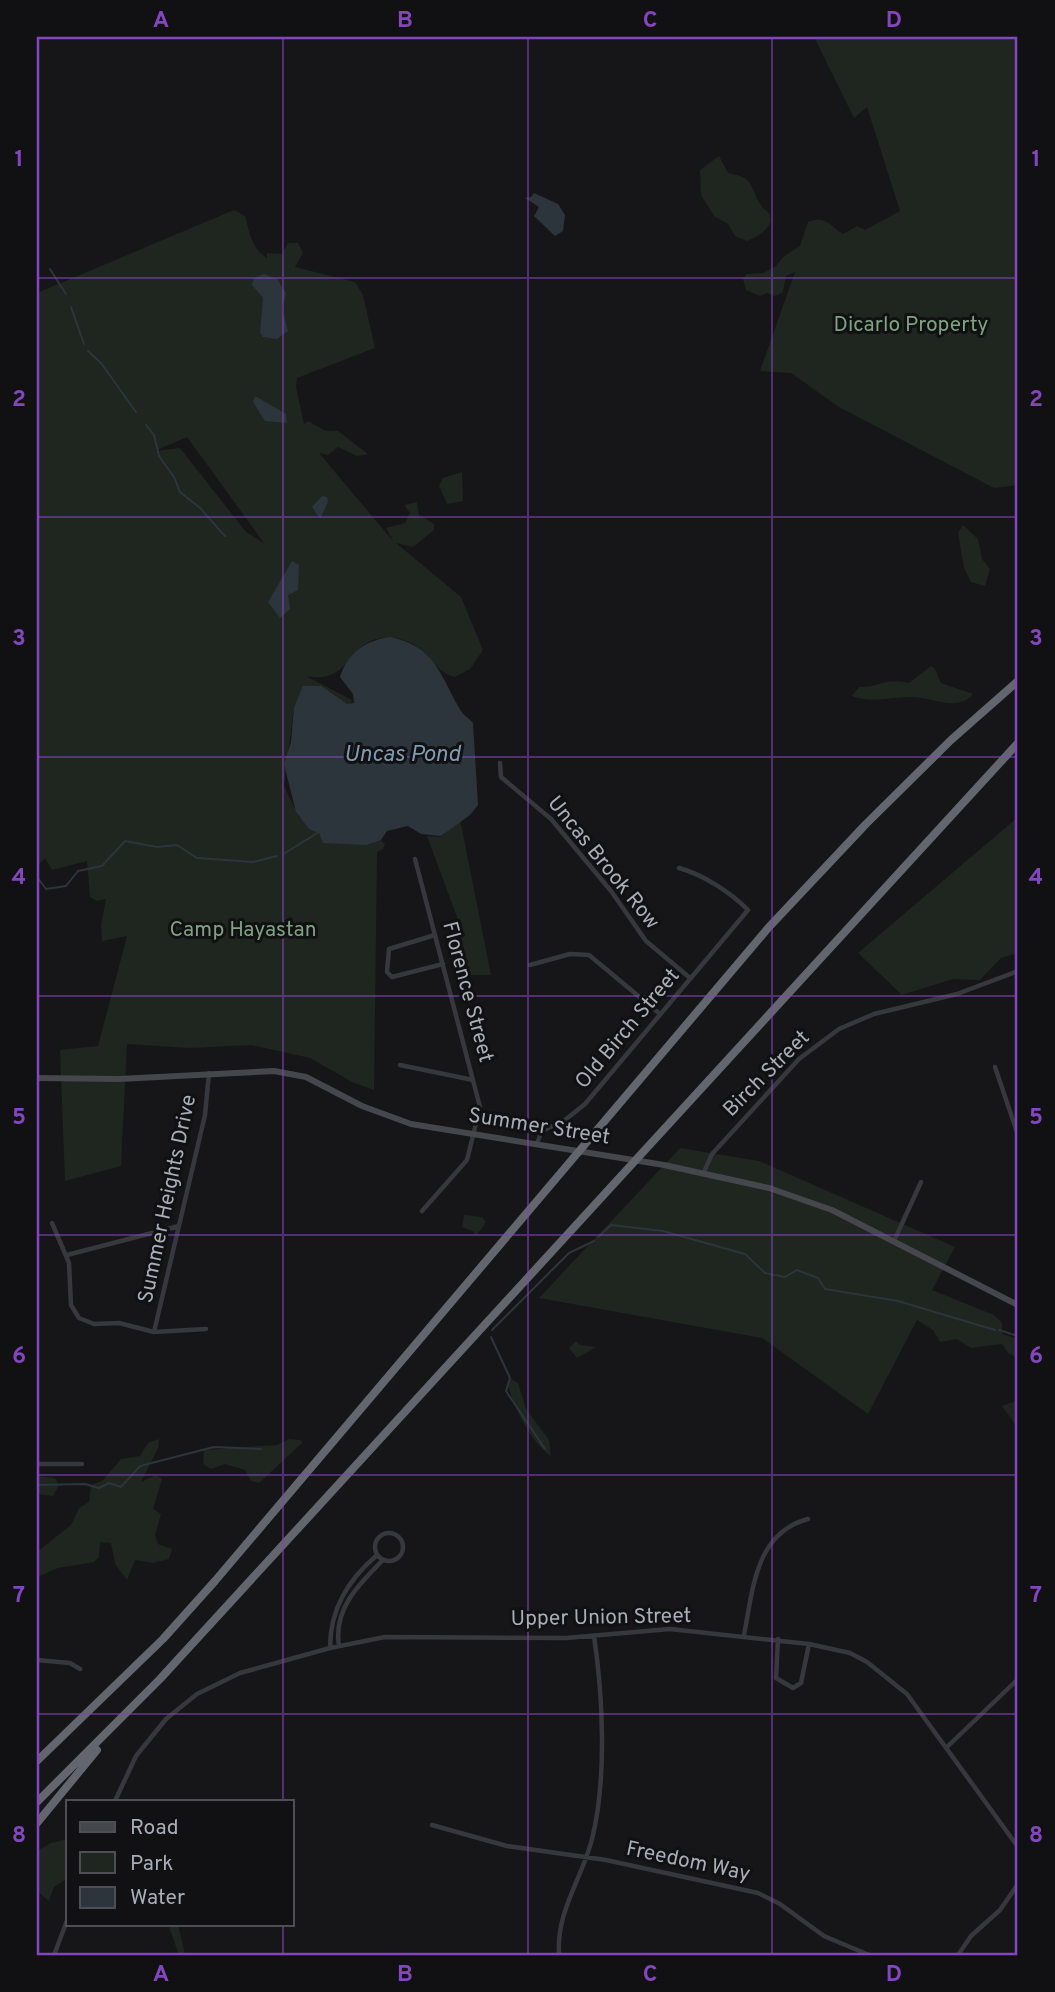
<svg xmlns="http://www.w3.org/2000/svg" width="1055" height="1992" font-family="Overpass,sans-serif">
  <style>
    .green { fill: #1e261f; fill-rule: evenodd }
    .water { fill: #2c353c }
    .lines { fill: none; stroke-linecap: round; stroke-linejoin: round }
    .stream { stroke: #2c353c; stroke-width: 2 }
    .street { stroke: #37383d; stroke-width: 4.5 }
    .secondary { stroke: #45474d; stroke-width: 6 }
    .highway { stroke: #63666e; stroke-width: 8 }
    .grid { fill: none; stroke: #8446be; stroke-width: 2; stroke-opacity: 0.55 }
    .labels { text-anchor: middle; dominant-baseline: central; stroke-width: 6; stroke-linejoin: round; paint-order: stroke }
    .park-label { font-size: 21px; fill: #7fa381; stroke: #111113 }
    .street-label { font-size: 21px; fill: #a8adb8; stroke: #111113 }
    .water-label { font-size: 23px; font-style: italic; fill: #7f9bb3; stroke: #111113 }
    .neatline { fill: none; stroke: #8446be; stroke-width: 2.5 }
    .grid-label { font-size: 23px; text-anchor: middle; font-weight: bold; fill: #8446be }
  </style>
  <rect width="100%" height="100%" fill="#161618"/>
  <path class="green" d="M814,37H1018V485L994,488L839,407L791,373L760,371L795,272L786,276L783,292L775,296L767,293L760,296L746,290L743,279L747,274L763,273L776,266L783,257L800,246L808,222C824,215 831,226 843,234L857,226L865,230L900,211L867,107L854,118Z
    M719,156L728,173C756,178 749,187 761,205C763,209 767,210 769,214C776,227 756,237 747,241L735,236L728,224L714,216L701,195L700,170Z
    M234,210L245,216C250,233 251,248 267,258V253L282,254L288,243H298L303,253L295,267L355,282L363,295L375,348L297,378L296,387L304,424L308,421L326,431H338L368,454L357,456L338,447L328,455L319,453L393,541L386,528L405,523L410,513L404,505L417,502L419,515L434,524V530L413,547L396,543L461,597L483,650L470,669L455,677C430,671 428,641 393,638C345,633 355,686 306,676L352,700L350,708L301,693L294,707L284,786L299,817L319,833L324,843L378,838L385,844L383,849L377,852L374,1090L352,1082L310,1058L252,1045L190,1048L127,1044L121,1166L65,1181L60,1050L98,1046L127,936L102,941L101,925L106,899L97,901L90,897L87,861L52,870L45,858L37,866V293ZM187,437L264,543L246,532L180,448L155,451Z
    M462,472L463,501L447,504L439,486L443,478Z
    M963,525L978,539L982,559L990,569L985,586L971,582L964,568L958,533Z
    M931,666L935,669L941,683L973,694C958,712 932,698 914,697C894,696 872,704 852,696L859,687C882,687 881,678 909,683Z
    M1018,817V953L1001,958L980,980L953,979L902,995L858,953Z
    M460,819L491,975H469L457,917L427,836L441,837Z
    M680,1148L759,1161L955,1247L932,1290L994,1315L1002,1323V1334L1018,1339V1358L1008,1353L1002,1344L971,1348L957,1339L940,1342L933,1330L917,1320L868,1414L762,1338L539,1298Z
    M464,1215L482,1217L486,1222L476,1236L473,1231L462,1227Z
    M576,1341L580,1345L596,1347L577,1358L569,1348Z
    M511,1379L518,1383L526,1409L549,1440L551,1456C532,1444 513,1406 508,1385Z
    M1016,1401L1018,1424H1015L1002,1406Z
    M159,1439L158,1448L141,1482L156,1475L162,1479L153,1509L161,1514L155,1535L158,1544L172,1549L169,1559L153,1563L135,1560L127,1580L115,1564L111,1543L100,1542L99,1557L94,1562L58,1568L37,1577V1552L71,1525L79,1508L89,1502L91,1485L102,1481L121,1459L140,1456L148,1443Z
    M289,1439L301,1440L302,1443L259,1483L251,1481L245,1470L225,1464L211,1469L203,1464L204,1450L277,1445Z
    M37,1476L55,1478L59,1485L53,1496L37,1494Z
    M68,1839V1878L54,1887L49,1901L37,1891V1851L51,1843Z
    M168,1924H178L185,1955H179Z"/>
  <path class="water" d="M534,193L558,204L565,215L563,231L555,236L534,216L539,207L525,198L531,197Z
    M264,274L277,279L286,293L282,309L288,331L277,339L263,337L260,333L263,298L252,285L254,278Z
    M255,396L286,414L287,423L265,421L253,402Z
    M322,496L327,497L328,502L320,519L312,507Z
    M292,561L299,565L298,590L288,595L290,609L280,618L268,602Z
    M390,637C436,646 440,676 461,711C464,716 469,718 473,723L478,805L470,815L441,836L421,834L408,826L387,831L381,840L367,845L323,843L319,833L309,829L296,812L284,764L291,742L294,707L303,686H321L347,704L354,703L353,694L340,677C348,652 365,641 390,637Z"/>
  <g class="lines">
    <path class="stream" d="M50,269L66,294
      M71,307L84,344
      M88,351L101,363L136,412
      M146,425L154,435L159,456L174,477L180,492L200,508L225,536
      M285,853L319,832
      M37,877L46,889L66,886L78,871L102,866L125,841L157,847L177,845L197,858L253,862L277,856
      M598,1237L611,1225L663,1231L745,1254L765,1273L785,1277L797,1270L818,1278L825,1289L898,1301L995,1330
      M492,1330L569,1253L594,1241
      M999,1330L1018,1336
      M491,1337L510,1378L506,1391L545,1449
      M37,1485L85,1484L99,1488L109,1483L121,1487L140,1466L214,1447L261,1449"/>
    <path class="street" d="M500,763L501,777L551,819L611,891L646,941L690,978
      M415,859L480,1107L467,1160L422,1211
      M435,935L389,949L387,972L392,977L443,964
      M530,965L570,954L589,955L660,1014
      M400,1065L473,1080
      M995,1067L1018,1135
      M537,1143L542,1131L565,1120L585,1104L748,910C730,892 704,875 679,868
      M704,1172L712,1154L799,1059L839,1029L874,1014L957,994L1018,971
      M52,1223L69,1263L71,1305L79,1318L94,1324L119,1323L154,1332L206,1329
      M894,1241L921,1182
      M67,1255L179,1226
      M154,1332L205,1115L209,1073
      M37,1464H82
      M375 1547a14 14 0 1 1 28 0a14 14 0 1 1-28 0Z
      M744,1635C753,1590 755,1533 808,1519
      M778,1639L776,1678L793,1688L801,1683L809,1644
      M339,1646C333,1609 359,1584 383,1560
      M330,1648C330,1609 348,1580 377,1555
      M37,1660L70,1663L80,1669
      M946,1748L1018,1679
      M115,1801L136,1756L166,1719L197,1694L240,1673L330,1648L385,1637L566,1638L670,1629L809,1644L850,1653L867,1662L907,1694L1018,1847
      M432,1825L507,1846L606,1860L758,1893L780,1904L824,1936L869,1955
      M54,1955L68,1918
      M559,1955C556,1911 582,1879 592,1839C607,1780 603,1696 594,1636
      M958,1955L971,1936L1000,1910L1018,1884"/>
    <path class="secondary" d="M37,1078L119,1079L274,1071L306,1077L362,1106L411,1124L664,1165L769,1188L832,1210L1018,1305"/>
    <path class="highway" d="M37,1761L163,1639L215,1581L769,927L866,824L951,740L1018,681
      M37,1802L160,1679L1018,743
      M37,1823L97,1750"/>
  </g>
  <path class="grid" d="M283,37V1801M528,37V1955M772,37V1955M37,278H1018M37,517H1018M37,757H1018M37,996H1018M37,1235H1018M37,1475H1018M37,1714H1018M283,1924V1955"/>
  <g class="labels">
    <g class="park-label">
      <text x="911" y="325">Dicarlo Property</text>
      <text x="243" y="930">Camp Hayastan</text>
    </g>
    <g class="street-label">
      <text transform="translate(603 863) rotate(51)">Uncas Brook Row</text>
      <text transform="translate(467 992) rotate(75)">Florence Street</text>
      <text transform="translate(628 1029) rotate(-50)">Old Birch Street</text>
      <text transform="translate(767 1074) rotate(-45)">Birch Street</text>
      <text transform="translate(539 1127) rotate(9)">Summer Street</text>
      <text transform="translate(168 1199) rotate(-78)">Summer Heights Drive</text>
      <text transform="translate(601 1618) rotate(-1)">Upper Union Street</text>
      <text transform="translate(688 1862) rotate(12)">Freedom Way</text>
    </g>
    <g class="water-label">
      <text x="402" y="755">Uncas Pond</text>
    </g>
  </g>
  <rect width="1055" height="1992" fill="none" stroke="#111113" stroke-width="77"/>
  <rect x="66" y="1800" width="228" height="126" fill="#111113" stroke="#4d4f55" stroke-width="2"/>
  <rect x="80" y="1822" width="35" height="10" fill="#45474d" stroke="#4d4f55" stroke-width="2"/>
  <text x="130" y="1834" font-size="21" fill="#a8adb8">Road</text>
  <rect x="80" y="1852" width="35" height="21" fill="#1e261f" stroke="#4d4f55" stroke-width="2"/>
  <text x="130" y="1870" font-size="21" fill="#a8adb8">Park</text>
  <rect x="80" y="1887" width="35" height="21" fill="#2c353c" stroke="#4d4f55" stroke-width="2"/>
  <text x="130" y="1904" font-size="21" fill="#a8adb8">Water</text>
  <rect x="38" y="38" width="978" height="1916" class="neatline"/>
  <g class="grid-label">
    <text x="161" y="27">A</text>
    <text x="405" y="27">B</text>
    <text x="650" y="27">C</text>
    <text x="894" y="27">D</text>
    <text x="19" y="166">1</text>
    <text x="1036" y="166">1</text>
    <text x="19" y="406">2</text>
    <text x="1036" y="406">2</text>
    <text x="19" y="645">3</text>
    <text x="1036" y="645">3</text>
    <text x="19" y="884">4</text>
    <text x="1036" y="884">4</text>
    <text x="19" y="1124">5</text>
    <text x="1036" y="1124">5</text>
    <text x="19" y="1363">6</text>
    <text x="1036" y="1363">6</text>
    <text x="19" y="1602">7</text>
    <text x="1036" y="1602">7</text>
    <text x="19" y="1842">8</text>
    <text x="1036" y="1842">8</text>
    <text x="161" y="1981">A</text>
    <text x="405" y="1981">B</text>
    <text x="650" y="1981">C</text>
    <text x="894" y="1981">D</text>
  </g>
</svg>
